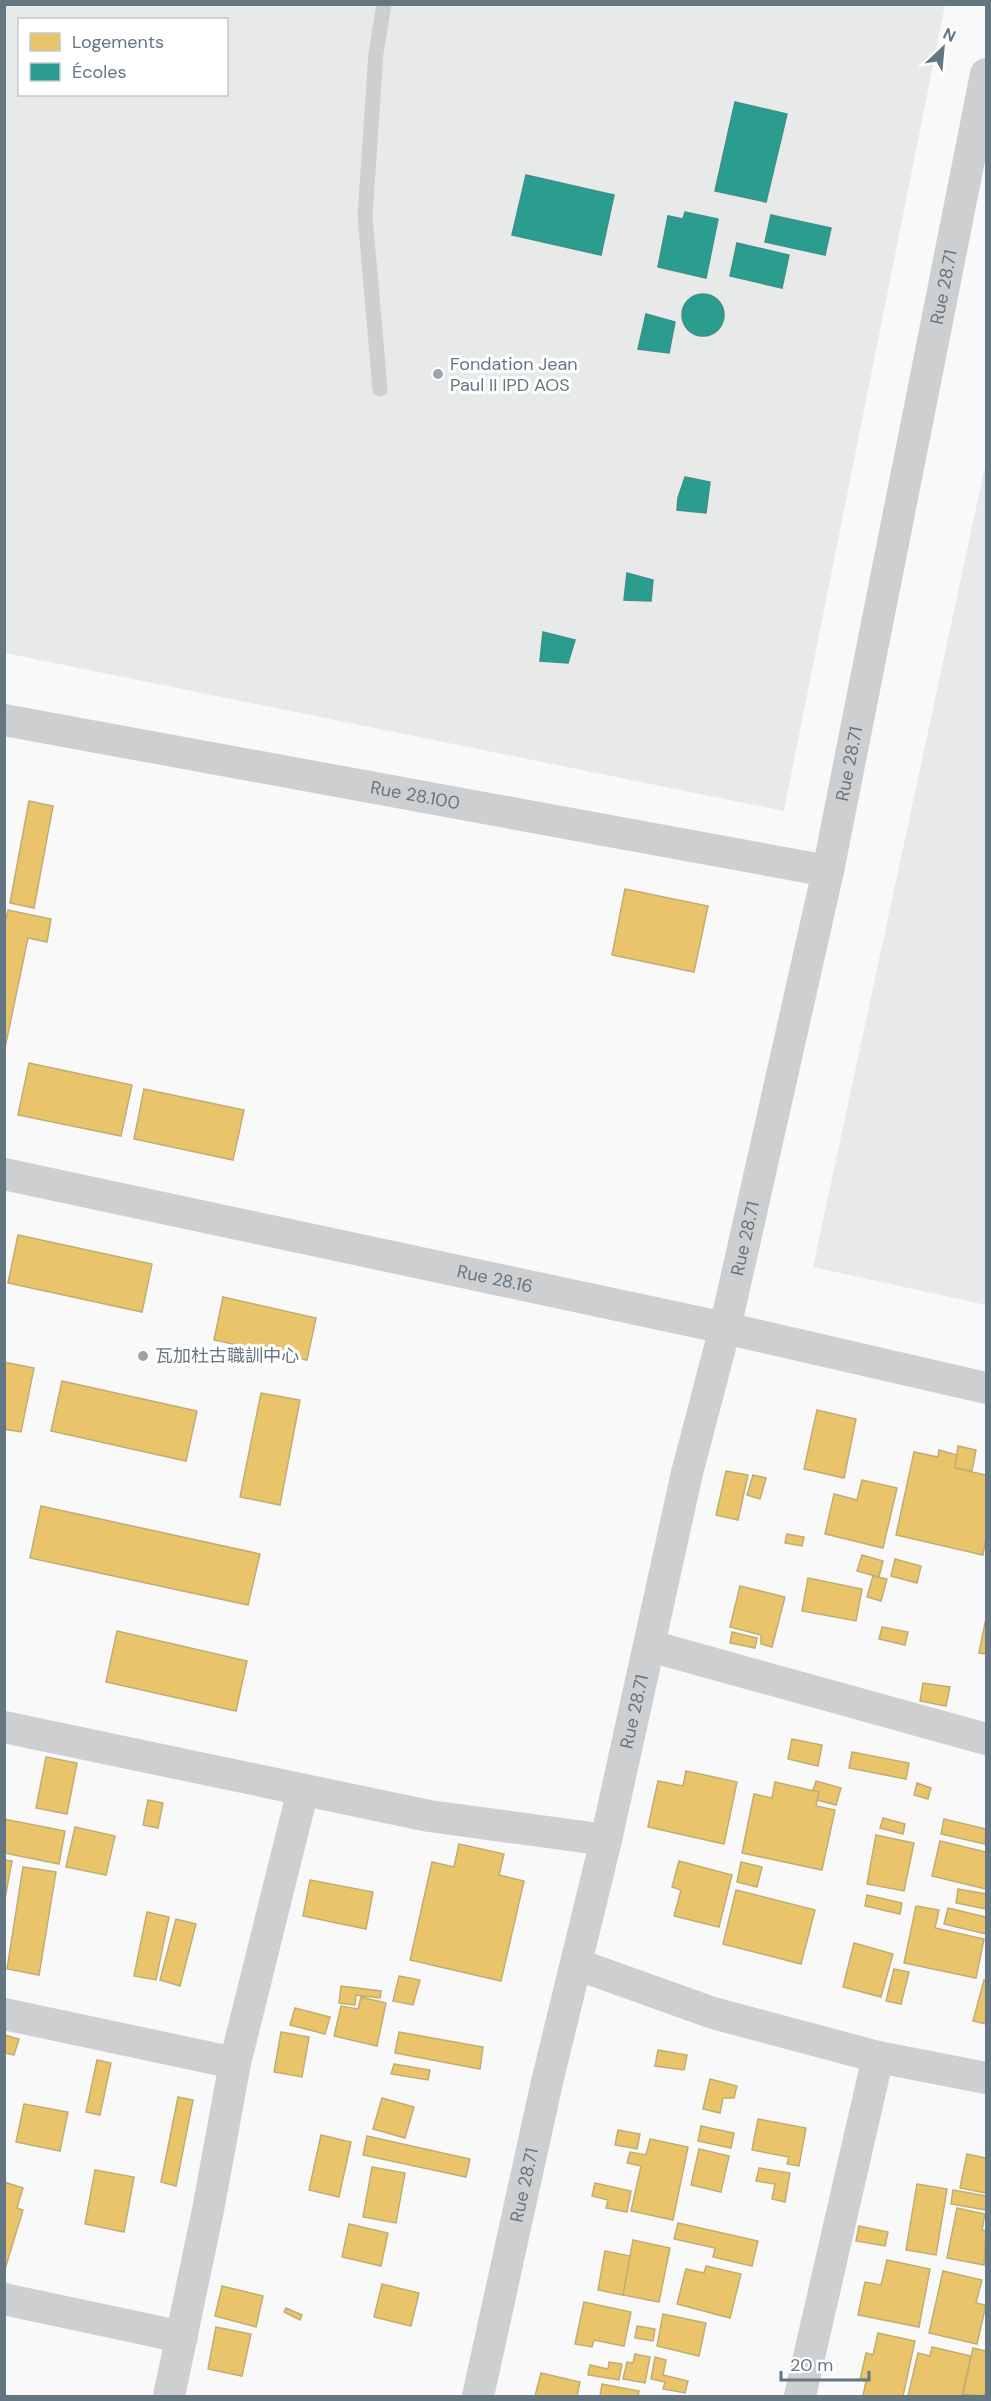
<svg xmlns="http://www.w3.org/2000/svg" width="991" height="2401" font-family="'DM Sans','Noto Sans SC',sans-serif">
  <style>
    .built { fill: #e8e9e9; fill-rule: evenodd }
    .homes { fill: #e9c46a; stroke: #c1ad72; stroke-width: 1.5 }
    .schools { fill: #2a9d8f; stroke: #3c918b; stroke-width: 1.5 }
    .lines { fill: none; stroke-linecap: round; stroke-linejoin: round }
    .service { stroke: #cecfd0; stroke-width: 15 }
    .minor { stroke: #cecfd0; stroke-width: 32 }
    .poi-dot { fill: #99a4ac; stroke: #fff; stroke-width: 2 }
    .labels { text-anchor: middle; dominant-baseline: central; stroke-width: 6; stroke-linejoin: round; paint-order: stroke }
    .street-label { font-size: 18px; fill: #657683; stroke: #fff }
    .poi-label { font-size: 18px; fill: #657683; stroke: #fff; text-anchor: start }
  </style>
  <rect width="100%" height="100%" fill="#f9f9f9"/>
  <path class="built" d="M4,5H945L784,811L5,653ZM20,20H226V94H20Z
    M986,462V1305L813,1267Z"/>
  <path class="homes" d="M29,801L53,806L34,908L10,903Z
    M625,889L708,906L694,972L612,955Z
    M8,910L51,919L47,942L28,938L5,1048L4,929Z
    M29,1063L132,1085L121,1136L18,1115Z
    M144,1089L244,1110L233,1160L134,1139Z
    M18,1235L152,1264L142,1312L8,1283Z
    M223,1297L316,1318L307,1360L214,1340Z
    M4,1362L34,1368L21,1432L4,1429Z
    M62,1381L197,1411L186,1461L51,1431Z
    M261,1393L300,1400L280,1505L240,1497Z
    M817,1410L856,1419L844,1478L804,1469Z
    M958,1446L976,1450L972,1471L955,1468Z
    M939,1450L957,1455L955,1468L986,1475V1538L983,1555L896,1535L914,1452L938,1457Z
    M726,1471L748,1475L738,1520L716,1515Z
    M753,1475L766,1478L760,1499L747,1495Z
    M862,1480L897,1488L883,1548L825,1534L834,1494L857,1500Z
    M41,1506L260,1554L248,1605L30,1558Z
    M787,1534L804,1537L802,1546L785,1543Z
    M862,1555L883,1561L879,1577L857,1571Z
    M895,1559L921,1566L917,1583L891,1576Z
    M873,1576L887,1579L881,1601L867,1597Z
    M808,1578L862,1589L856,1621L802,1611Z
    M740,1586L785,1597L772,1647L761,1644V1635L730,1627Z
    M986,1618V1654L979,1653Z
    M882,1627L908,1632L905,1645L879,1639Z
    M117,1631L247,1661L236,1711L106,1682Z
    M732,1632L757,1638L755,1648L730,1643Z
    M923,1683L950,1687L946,1706L920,1701Z
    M792,1739L822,1745L818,1766L788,1759Z
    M852,1752L909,1763L906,1779L849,1768Z
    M46,1757L77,1763L67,1814L36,1808Z
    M686,1771L737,1782L724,1844L648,1827L658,1781L683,1786Z
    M816,1781L841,1788L836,1805L817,1800L819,1792L813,1790Z
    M775,1782L819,1792L816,1806L835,1810L822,1870L742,1853L754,1794L772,1798Z
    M917,1783L931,1788L928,1799L914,1795Z
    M148,1800L163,1803L158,1828L143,1825Z
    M883,1818L905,1824L903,1834L880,1828Z
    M4,1819L65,1831L59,1864L4,1853Z
    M944,1819L986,1829L985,1844L941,1834Z
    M75,1827L115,1836L106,1875L66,1867Z
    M876,1835L914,1843L904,1891L867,1884Z
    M940,1841L986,1852V1889L932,1876Z
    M459,1844L504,1854L499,1875L524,1881L501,1981L410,1960L432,1862L454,1867Z
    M4,1860L12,1861L4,1904Z
    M679,1861L732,1875L719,1927L674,1916L681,1890L672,1887Z
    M741,1862L762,1867L757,1887L737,1882Z
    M23,1867L56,1872L39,1975L7,1969Z
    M310,1880L373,1892L366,1929L303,1916Z
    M958,1889L986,1894V1909L956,1903Z
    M736,1890L815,1910L801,1964L723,1944Z
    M867,1895L902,1903L900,1914L865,1906Z
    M916,1906L939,1910L935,1928L984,1939L976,1978L904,1963Z
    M948,1908L986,1917V1934L944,1924Z
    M147,1912L169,1917L156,1980L134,1976Z
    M176,1919L196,1924L180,1986L160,1980Z
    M854,1943L893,1954L881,1997L843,1987Z
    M894,1969L909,1972L901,2004L886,2001Z
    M399,1976L420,1980L413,2005L393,2001Z
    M984,1980L986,1981V2024L973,2021Z
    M341,1986L381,1991L380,1998L356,1995L355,2005L339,2003Z
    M361,1997L386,2003L377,2046L334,2036L341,2006L358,2009Z
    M295,2008L330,2017L325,2034L290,2025Z
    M281,2032L309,2037L302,2077L274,2072Z
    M399,2032L483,2047L480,2069L395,2053Z
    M4,2035L19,2039L14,2055L4,2053Z
    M658,2050L687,2055L684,2070L655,2066Z
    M97,2060L111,2063L100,2115L86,2112Z
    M394,2064L430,2070L428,2080L391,2074Z
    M710,2079L737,2086L734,2098H723L720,2113L703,2109Z
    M178,2097L193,2100L176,2186L161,2182Z
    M382,2098L414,2107L405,2138L373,2129Z
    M24,2104L68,2112L60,2151L16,2142Z
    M758,2119L806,2128L799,2166L787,2164L789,2157L752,2150Z
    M701,2126L734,2133L731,2148L698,2141Z
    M618,2130L640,2134L637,2149L615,2145Z
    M321,2135L351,2142L339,2197L309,2190Z
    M367,2136L470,2159L466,2177L363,2155Z
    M650,2139L688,2147L673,2220L631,2211L641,2166L627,2163L630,2152L646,2155Z
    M699,2149L729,2156L721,2192L691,2185Z
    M967,2154L986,2158V2193L960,2188Z
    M372,2167L405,2173L396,2223L363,2217Z
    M759,2168L790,2173L785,2202L772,2199L775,2184L756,2181Z
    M95,2170L134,2177L124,2232L85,2224Z
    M4,2182L23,2188L17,2208L23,2210L6,2266L4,2265Z
    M595,2183L631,2191L627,2212L606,2208L608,2200L592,2196Z
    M917,2184L947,2189L936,2255L906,2250Z
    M953,2190L986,2196V2210L951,2204Z
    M957,2208L985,2214L982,2230L986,2231L984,2265L947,2258Z
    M678,2223L758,2241L752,2266L713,2257L715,2248L674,2239Z
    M349,2224L388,2233L381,2266L342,2257Z
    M859,2226L888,2232L885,2246L856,2241Z
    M633,2240L670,2248L659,2302L623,2295Z
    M605,2251L630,2256L623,2295L598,2290Z
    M887,2260L930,2269L919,2327L858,2315L865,2282L881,2285Z
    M706,2266L741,2274L730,2318L677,2304L686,2269L704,2273Z
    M943,2271L982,2280L976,2303L986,2305L977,2344L929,2333Z
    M382,2284L419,2293L411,2326L374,2317Z
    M222,2286L263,2296L256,2327L215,2316Z
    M584,2302L631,2312L624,2346L594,2340L592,2347L575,2344Z
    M286,2308L302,2315L300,2320L284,2312Z
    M663,2314L706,2323L699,2356L657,2346Z
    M637,2326L655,2329L653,2341L635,2338Z
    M216,2327L251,2334L242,2376L208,2369Z
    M878,2333L915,2341L903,2396H863L866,2381L860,2380L866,2353L873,2355Z
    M932,2347L971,2356L962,2396H908L918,2353L930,2356Z
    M973,2348L986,2351V2392L983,2396L963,2394Z
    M635,2354L650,2357L645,2383L623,2379L627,2362L633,2363Z
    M655,2357L666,2360L663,2375L688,2381L685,2393L663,2389L665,2382L651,2379Z
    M609,2362L622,2364L619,2380L588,2375L590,2365L608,2369Z
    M541,2373L580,2382L577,2396H535Z
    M602,2384L639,2391L638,2396H600Z"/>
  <path class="schools" d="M735,102L787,114L766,202L715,191Z
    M526,175L614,195L601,255L512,235Z
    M685,212L718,219L706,278L658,267L668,216L683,219Z
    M771,215L831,228L825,255L765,242Z
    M737,243L789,255L782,288L730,276Z
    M682 315a21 21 0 1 1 42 0a21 21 0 1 1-42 0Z
    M646,314L675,322L669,353L638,349Z
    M685,477L710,482L706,513L677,510L678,498Z
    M627,573L653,580L651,601L624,600Z
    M543,632L575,640L568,663L540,661Z"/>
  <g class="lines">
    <path class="service" d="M380,389L365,216L376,53L384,4"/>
    <g class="minor">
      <path id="s1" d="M4,720L828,871"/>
      <path id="s2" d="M4,1174L725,1328L986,1388"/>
      <path d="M650,1646L986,1739"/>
      <path d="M4,1727L429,1816L606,1840"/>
      <path d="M576,1964L713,2013L878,2057L986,2078"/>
      <path d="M4,2014L235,2063"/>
      <path d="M4,2299L182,2337"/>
      <path d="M169,2396L208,2210L235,2063L303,1790"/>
      <path id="s3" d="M478,2396L547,2082L606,1840L687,1473L725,1328L828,871L986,74"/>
      <path d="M800,2396L878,2057"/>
    </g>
  </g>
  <g class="poi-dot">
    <circle cx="438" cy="374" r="6"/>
    <circle cx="143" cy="1356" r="6"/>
  </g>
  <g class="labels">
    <g class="street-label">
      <text stroke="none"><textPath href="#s3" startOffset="2160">Rue 28.71</textPath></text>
      <text stroke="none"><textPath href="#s3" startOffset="1674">Rue 28.71</textPath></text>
      <text stroke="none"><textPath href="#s1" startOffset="418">Rue 28.100</textPath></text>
      <text stroke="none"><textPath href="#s3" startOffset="1188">Rue 28.71</textPath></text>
      <text stroke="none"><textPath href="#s2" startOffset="502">Rue 28.16</textPath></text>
      <text stroke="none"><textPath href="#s3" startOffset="702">Rue 28.71</textPath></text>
      <text stroke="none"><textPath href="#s3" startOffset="216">Rue 28.71</textPath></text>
    </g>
    <g class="poi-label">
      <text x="450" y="364">Fondation Jean<tspan x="450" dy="21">Paul II IPD AOS</tspan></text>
      <text x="155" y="1356">瓦加杜古職訓中心</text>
    </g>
  </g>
  <rect width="991" height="2401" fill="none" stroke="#657683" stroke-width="12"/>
  <rect x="18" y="18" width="210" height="78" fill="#ffffff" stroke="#c1c8cd" stroke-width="1.5"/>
  <rect x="30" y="33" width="30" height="18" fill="#e9c46a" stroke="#c1c8cd" stroke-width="1.5"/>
  <text x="72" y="48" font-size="18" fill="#657683">Logements</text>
  <rect x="30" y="63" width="30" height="18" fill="#2a9d8f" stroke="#c1c8cd" stroke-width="1.5"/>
  <text x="72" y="78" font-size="18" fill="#657683">Écoles</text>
  <g transform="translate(943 48) rotate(26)" stroke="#ffffff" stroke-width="4.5" paint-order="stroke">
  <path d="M0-4.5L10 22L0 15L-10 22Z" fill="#657683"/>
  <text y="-9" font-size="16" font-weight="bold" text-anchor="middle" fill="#657683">N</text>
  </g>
  <path d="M781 2371v9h88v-9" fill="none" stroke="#657683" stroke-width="3"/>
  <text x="790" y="2371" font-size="18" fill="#657683" stroke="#ffffff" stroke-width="4.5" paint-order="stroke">20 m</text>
</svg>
